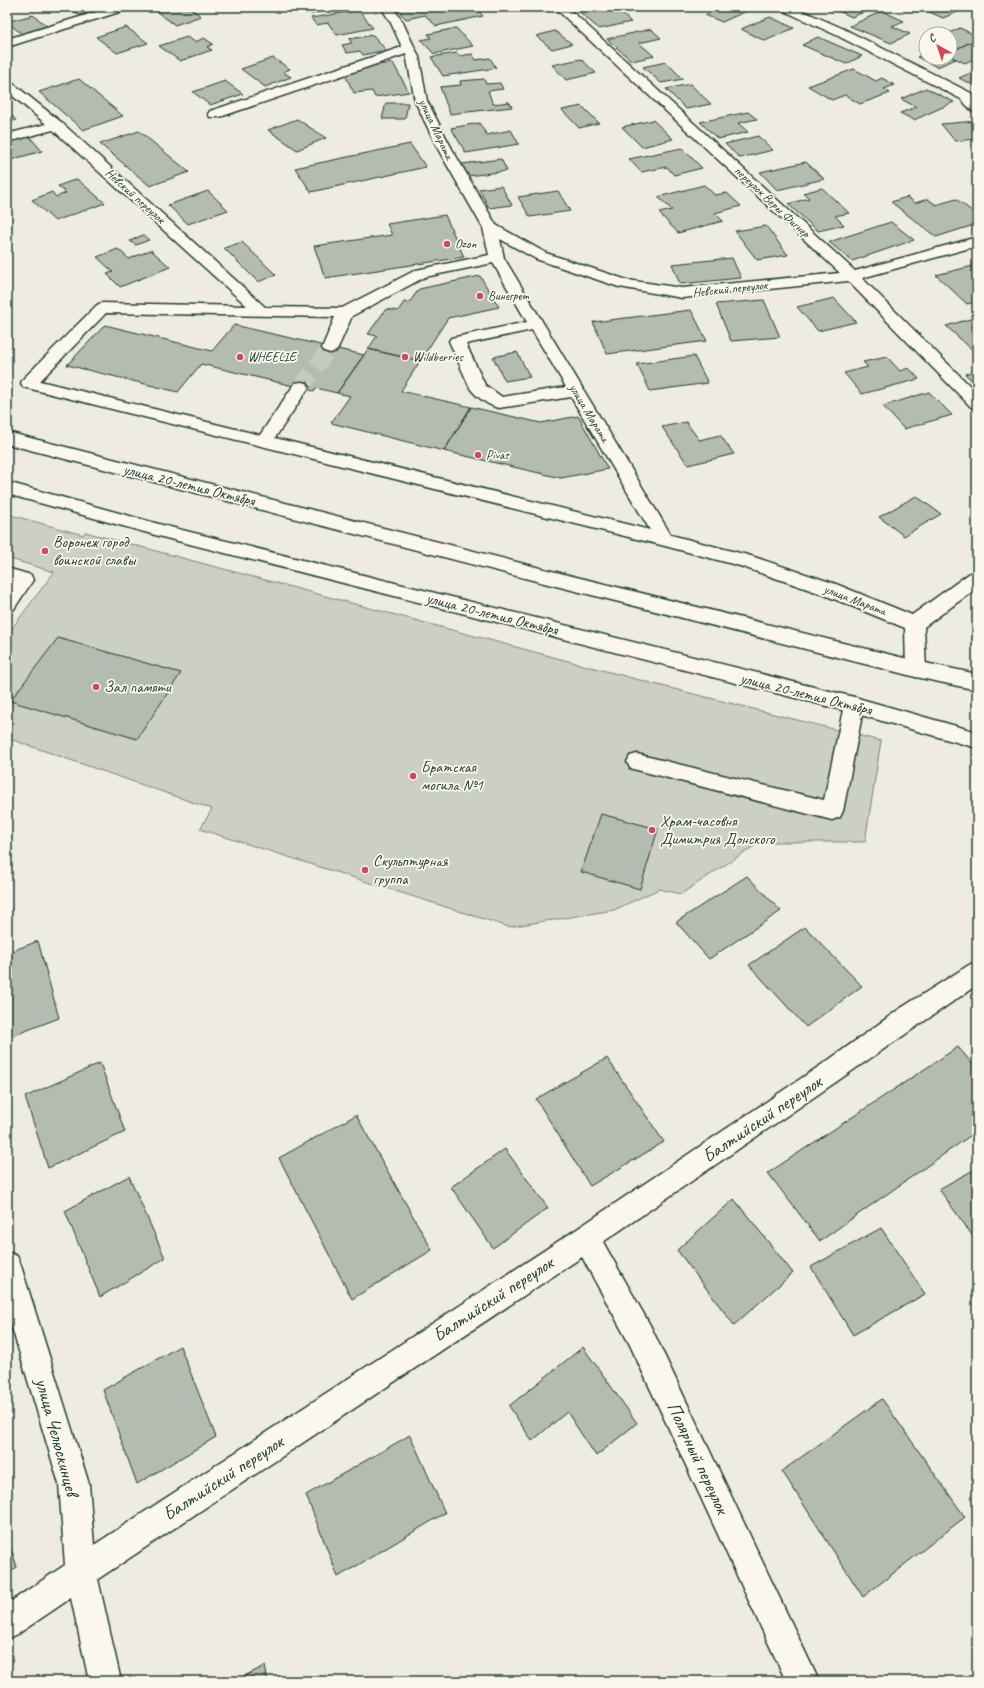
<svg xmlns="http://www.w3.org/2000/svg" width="984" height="1688" font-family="Caveat,sans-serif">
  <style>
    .green { fill: #cbcfc4; stroke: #75867c }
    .building { fill: #b4bbb0; stroke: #1f3d34 }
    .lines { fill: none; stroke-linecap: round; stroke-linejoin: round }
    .minor-tunnel { stroke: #c5c9be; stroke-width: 17; stroke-dasharray: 17 8; stroke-linecap: butt }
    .minor-casing { stroke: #1f3d34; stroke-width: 3 }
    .major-casing { stroke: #1f3d34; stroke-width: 3 }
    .minor { fill: #fbf7ec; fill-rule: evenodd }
    .major { fill: #fbf7ec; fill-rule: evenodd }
    .poi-dot { fill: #d1495b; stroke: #fbf7ec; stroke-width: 1.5 }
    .labels { text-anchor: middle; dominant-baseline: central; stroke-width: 3.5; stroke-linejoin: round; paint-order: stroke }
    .far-street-label { font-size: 13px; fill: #1f3d34; stroke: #fbf7ec }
    .far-poi-label { font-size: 13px; fill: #1f3d34; stroke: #fbf7ec; text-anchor: start }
    .street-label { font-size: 16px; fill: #1f3d34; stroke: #fbf7ec }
    .poi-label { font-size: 16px; fill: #1f3d34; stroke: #fbf7ec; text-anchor: start }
    .near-street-label { font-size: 19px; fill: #1f3d34; stroke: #fbf7ec }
  </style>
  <rect width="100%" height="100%" fill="#eeece1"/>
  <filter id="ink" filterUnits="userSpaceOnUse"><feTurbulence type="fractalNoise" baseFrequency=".025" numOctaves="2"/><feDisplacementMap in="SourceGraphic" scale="8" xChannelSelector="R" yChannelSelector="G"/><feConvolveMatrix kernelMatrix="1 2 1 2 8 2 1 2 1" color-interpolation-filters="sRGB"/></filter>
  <g filter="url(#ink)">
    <path class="green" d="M7,514L83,535L85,532L662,686L881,741L865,842H760L681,894L659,889L614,910L509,927L200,829L212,809L7,738V635L54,572L7,558Z"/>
    <path class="building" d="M68,7H104V8L79,15Z
      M159,7H188L201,16L175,25L153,9Z
      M304,7H341L311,14Z
      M407,7H474L483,16L436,26L425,15L406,19L397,9Z
      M579,7H614L631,22L599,29L575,8Z
      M701,7H748L751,9L722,22L705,15L711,12Z
      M829,7H876L852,17Z
      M918,7H951L960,11L943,18Z
      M359,10L373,28L337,35L328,23L316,25L311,18Z
      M882,11L904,21L892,26L910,34L891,43L850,26Z
      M33,15L47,26L22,34L7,22Z
      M770,17L794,28L765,41L741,29Z
      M126,27L148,43L117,53L96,37Z
      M456,28L473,46L434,54L421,40L431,38L428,34Z
      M960,28L977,36V39L950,52V34H947Z
      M651,29L661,38L639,43L654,56L632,61L607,39Z
      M555,31L572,44L552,49L536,36Z
      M373,35L386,50L363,55L360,51L347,53L342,45L352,43L349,39Z
      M187,37L195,42L204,38L213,44L207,47L212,50L180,61L159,46Z
      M818,37L862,56L846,64L802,45Z
      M977,39V57L965,63L950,56V52Z
      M457,53L459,56L472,54L476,60L490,58L496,68L443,76L431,57Z
      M926,53V58H950V56L956,59L937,67L917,57Z
      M273,58L290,69L283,72L291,77L265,87L241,69Z
      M581,59L596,73L566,80L552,65Z
      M666,62L683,79L661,83L643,67Z
      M393,63L409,92L375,97L372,91L354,93L345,75L369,66Z
      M854,69L876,81L882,78L894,85L884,89L890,93L860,104L845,95L832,100L808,86Z
      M977,70V87L959,78Z
      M79,79L123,116L83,130L39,92Z
      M484,79L486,84L500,83L503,89L488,91L493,104L509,102L512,107L450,114L440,87L461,85L460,81Z
      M225,81L243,94L210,105L193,92Z
      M690,84L711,104L686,109L666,89Z
      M926,88L954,102L914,120L900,113L916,107L901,99Z
      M386,103H408L405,119H382Z
      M582,106L599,123L579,128L562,110Z
      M7,111L16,120L7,123Z
      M748,112L757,119L738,123L748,132L718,139L700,122Z
      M297,119L326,138L297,150L268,130Z
      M653,120L673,139L642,147L622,127Z
      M977,121V139L955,141L941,124Z
      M479,123L487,135L511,130L519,144L466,153L451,128Z
      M139,131L189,172L150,186L100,144Z
      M29,136L42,151L7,161V142Z
      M758,136L773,150L740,158L725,144Z
      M410,144L426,167L311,192L295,168Z
      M682,148L702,168L674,175L667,167L641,172L629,159Z
      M501,159L507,171L468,176L462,164Z
      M806,162L824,179L777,190L760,172Z
      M77,179L105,203L55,221L32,200L52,192L56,197L66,193L58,186Z
      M704,185L715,195L727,193L741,206L715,213L723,221L678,233L659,213L672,210L658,197Z
      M501,186L512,205L489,208L479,189Z
      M822,188L849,213L835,216L844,225L818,231L788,204L809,198L803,193Z
      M208,191L228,210L188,224L168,205Z
      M558,191L570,211L530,217L518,197Z
      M907,197L915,203L928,199L936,205L956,199L977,215V224L936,237L891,202Z
      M445,215L464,257L325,278L314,246L392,235L387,224Z
      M891,222L914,240L852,261L829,242Z
      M766,226L788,255L757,260L735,231Z
      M143,235L149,240L136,245L130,241Z
      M242,242L276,275L258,282L224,248Z
      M118,249L129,259L151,250L170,267L120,287L107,274L113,272L97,257Z
      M732,258L741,278L680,284L672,264Z
      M977,265V302L967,304L936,275Z
      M480,276L499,307L448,318L420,361L368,349L377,336L368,334L386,309L398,311L404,302L409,303L419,289Z
      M834,298L856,322L818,331L797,307Z
      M764,300L780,337L731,341L716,304Z
      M691,310L707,341L607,354L593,322Z
      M977,317V354L946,326Z
      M105,325L212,351L234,325L364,355L337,393L316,388L314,391L201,364L178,392L67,365Z
      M368,349L420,361L401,391L471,407L444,451L331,423L350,396L337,393Z
      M517,352L530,377L505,381L493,357Z
      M694,356L708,383L650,391L637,364Z
      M887,357L900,371L909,368L919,379L862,394L844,373L868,367L863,362Z
      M977,370V385L965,374Z
      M929,392L952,415L904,429L883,406Z
      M471,407L541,423L578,416L608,469L561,478L444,451Z
      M686,422L699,440L720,435L734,454L688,465L662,427Z
      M916,496L941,514L904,536L879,517Z
      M58,638L181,673L137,739L10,701Z
      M601,814L658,829L640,889L581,872Z
      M747,876L781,911L709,959L676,922Z
      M805,927L862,986L806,1027L749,965Z
      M38,941L59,1018L7,1038V953Z
      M958,1047L977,1069V1131L820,1241L768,1173Z
      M607,1058L664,1142L590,1186L536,1099Z
      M100,1063L125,1132L48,1168L25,1097Z
      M356,1115L432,1250L352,1299L279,1158Z
      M505,1149L548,1208L493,1248L451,1187Z
      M977,1168V1242L939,1189Z
      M129,1176L165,1258L100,1297L65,1211Z
      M734,1199L793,1273L734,1325L677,1250Z
      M881,1228L925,1294L853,1335L811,1267Z
      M180,1346L216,1437L137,1484L103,1390Z
      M583,1347L637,1423L596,1456L567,1412L532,1441L509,1406Z
      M882,1399L965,1517L863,1597L782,1471Z
      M410,1435L445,1513L338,1577L306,1495Z
      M7,1536L17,1567L7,1574Z
      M265,1666L268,1681H234Z"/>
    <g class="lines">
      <path class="minor-tunnel" d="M301,387L330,348"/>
      <defs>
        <path id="minor" d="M113,7H131L129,9L7,47V39Z
          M381,7H393L403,23L419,57L427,101L452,149L496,225L546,253L627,280L682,288L840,273L554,7H567L855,271L977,237V246L862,278L977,393V408L971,407L848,281L682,298L619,287L536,259L500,239L504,258L671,535L751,556L836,584L912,615L970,573L977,571V588L924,627L926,669L923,674L916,677L909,674L906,669L905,628L822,594L740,566L665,546L23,387L21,383L23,379L97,305L102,303L247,306L53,130L7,142V134L46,124L7,91V81L11,82L61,122L265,307L342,308L416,270L489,255L483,228L438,149L415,101L406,54L220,117H210L208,114L210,111L402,47L391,23ZM493,263L527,322L451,338L449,341L470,388C475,396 489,406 499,408L571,397L650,530L275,438L309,387L307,383L301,382L295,383L260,435L40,381L106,313L335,317L322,348L324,351L330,353L336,351L338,348L352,316L425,277ZM532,330L566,387L502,397L485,385L466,344Z
          M778,7H794L844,29L971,93L977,100V112L972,111L961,99L836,35L780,9Z
          M7,568L31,575L33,580L14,609L7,611V590L12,583L7,582Z
          M854,697L861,699L864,705L843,811L840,817L832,820L637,770L630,768L627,762L630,756L637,754L824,800L844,705L847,699Z
          M977,961V985L603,1242L650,1325L819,1681H786L630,1345L582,1257L98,1579L121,1681H89L71,1598L18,1634L7,1639V1604L65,1565L59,1484L7,1311V1252L17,1256L21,1266L89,1484L94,1545L577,1229L830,1059L901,1008L969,965Z"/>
        <path id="major" d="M7,432L544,569L916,661L977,674V690L916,677L544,583L7,444Z
          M7,482L166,526L854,697L977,732V748L854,713L166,538L7,494Z"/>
      </defs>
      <use href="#minor" class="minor-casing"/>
      <use href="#major" class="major-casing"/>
      <use href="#minor" class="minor"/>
      <use href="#major" class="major"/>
    </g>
  </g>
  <g class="poi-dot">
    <circle cx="447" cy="244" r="4"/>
    <circle cx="480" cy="296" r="4"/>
    <circle cx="240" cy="357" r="4"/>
    <circle cx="405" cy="357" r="4"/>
    <circle cx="478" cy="455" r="4"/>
    <circle cx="45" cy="551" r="4"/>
    <circle cx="96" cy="687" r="4"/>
    <circle cx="413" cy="776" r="4"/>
    <circle cx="652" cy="830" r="4"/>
    <circle cx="365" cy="870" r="4"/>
  </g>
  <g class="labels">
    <g class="far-street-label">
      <text transform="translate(436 129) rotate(65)">улица Марата</text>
      <text transform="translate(135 196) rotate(42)">Невский переулок</text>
      <text transform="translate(772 202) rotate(43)">переулок Веры Фигнер</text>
      <text transform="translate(730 289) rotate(-6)">Невский переулок</text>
      <text transform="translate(589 413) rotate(59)">улица Марата</text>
      <text transform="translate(855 600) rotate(21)">улица Марата</text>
    </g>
    <g class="far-poi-label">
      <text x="455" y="244">Ozon</text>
      <text x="488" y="296">Винегрет</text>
      <text x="248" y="357">WHEELIE</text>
      <text x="413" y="357">Wildberries</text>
      <text x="486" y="455">Pivas</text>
    </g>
    <g class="street-label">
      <text transform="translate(189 485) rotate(14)">улица 20-летия Октября</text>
      <text transform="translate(492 614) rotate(14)">улица 20-летия Октября</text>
      <text transform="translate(806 694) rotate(14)">улица 20-летия Октября</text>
    </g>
    <g class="poi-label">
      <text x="53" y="542">Воронеж город<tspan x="53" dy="18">воинской славы</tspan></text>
      <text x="104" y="687">Зал памяти</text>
      <text x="421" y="767">Братская<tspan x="421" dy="18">могила №1</tspan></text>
      <text x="660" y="821">Храм-часовня<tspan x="660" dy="18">Димитрия Донского</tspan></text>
      <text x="373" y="861">Скульптурная<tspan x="373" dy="18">группа</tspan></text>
    </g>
    <g class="near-street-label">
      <text transform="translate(762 1119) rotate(-34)">Балтийский переулок</text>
      <text transform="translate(493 1299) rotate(-33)">Балтийский переулок</text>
      <text transform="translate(57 1437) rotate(75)">улица Челюскинцев</text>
      <text transform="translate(698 1458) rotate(65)">Полярный переулок</text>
      <text transform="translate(223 1478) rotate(-33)">Балтийский переулок</text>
    </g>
  </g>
  <rect width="984" height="1688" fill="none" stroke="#fbf7ec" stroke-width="24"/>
  <rect x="12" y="12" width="960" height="1664" fill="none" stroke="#1f3d34" stroke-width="1.5" filter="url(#ink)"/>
  <g transform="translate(938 46) rotate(321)"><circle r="19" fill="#fbf7ec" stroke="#a3ada2"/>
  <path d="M0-3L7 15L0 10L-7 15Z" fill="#d1495b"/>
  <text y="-6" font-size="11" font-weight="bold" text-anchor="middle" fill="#1f3d34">С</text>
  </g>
</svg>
